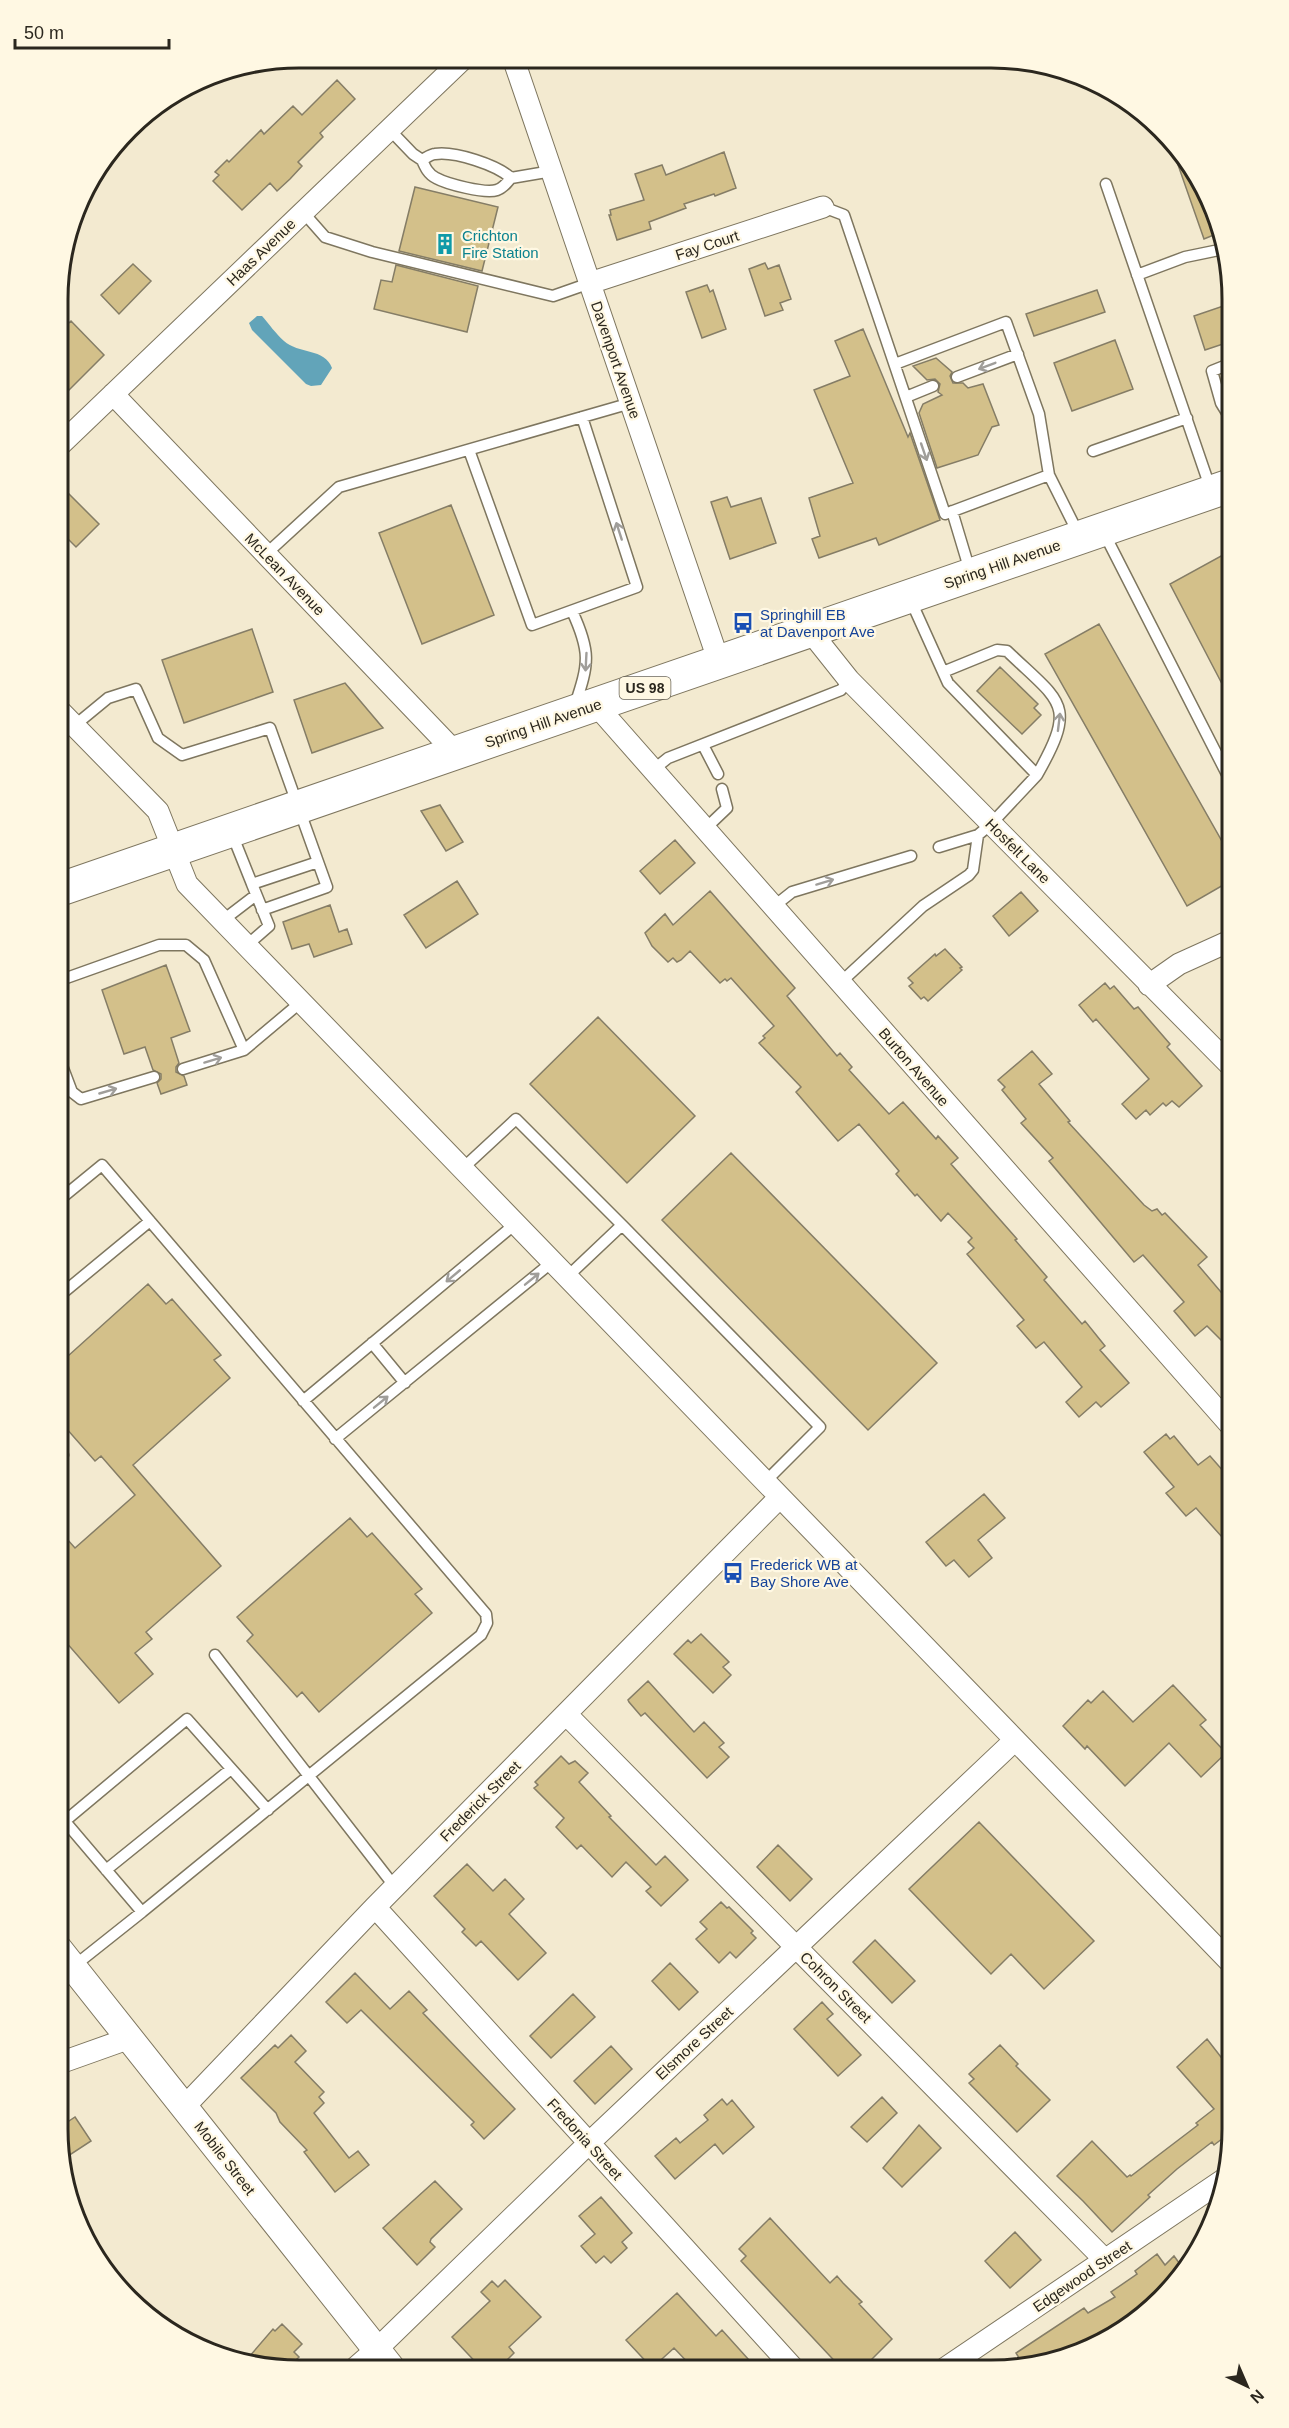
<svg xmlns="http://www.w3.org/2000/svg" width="1289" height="2428" font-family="Helvetica,sans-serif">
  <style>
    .water { fill: #62a4b9 }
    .building { fill: #d3c08a; stroke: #857d66; stroke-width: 1.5 }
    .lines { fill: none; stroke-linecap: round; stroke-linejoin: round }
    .service-casing { stroke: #7e765f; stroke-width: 13 }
    .minor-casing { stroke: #7e765f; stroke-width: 23 }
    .tertiary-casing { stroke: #7e765f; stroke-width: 29 }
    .primary-casing { stroke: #7e765f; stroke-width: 35 }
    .service { stroke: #fff; stroke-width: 10 }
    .minor { stroke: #fff; stroke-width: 21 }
    .tertiary { stroke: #fff; stroke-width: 27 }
    .primary { stroke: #fff; stroke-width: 33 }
    .oneway { stroke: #a09e9a }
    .labels { text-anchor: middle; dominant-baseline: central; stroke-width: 4.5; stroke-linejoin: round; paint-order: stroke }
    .shield { fill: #fff8e3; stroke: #6b6659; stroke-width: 1.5 }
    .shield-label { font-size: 14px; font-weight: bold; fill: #2b271e }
    .culture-label { font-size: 15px; fill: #0d838f; stroke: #fff8e3; text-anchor: start }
    .street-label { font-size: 15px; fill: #2b271e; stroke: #fff8e3 }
    .transit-label { font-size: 15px; fill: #164399; stroke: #fff8e3; text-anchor: start }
    .rim { fill: none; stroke: #2b271e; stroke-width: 3 }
  </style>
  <rect width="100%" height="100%" fill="#f3ead0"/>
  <path class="water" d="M257,316H262C269,324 276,334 284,341C298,354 325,348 332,368L321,385L311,386L306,384L252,330L249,323Z"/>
  <path class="building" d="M337,80L355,99L320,133L323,137L298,162L302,166L290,179L277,191L270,183L242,210L213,181L219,175L215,172L227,160L229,162L261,130L264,134L293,106L302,115Z
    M724,152L736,188L715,196L714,194L684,204L686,208L649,222L651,229L617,240L609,215H611L610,210L644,200L635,174L662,165L666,175Z
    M1186,158L1191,164L1219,221L1221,232L1204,239L1177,162Z
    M415,187L498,207L482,271L399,251Z
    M765,263L768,269L779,265L791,299L780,303L783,310L765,316L749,269Z
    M133,264L151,281L119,314L101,295Z
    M396,265L478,286L467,332L374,309L381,280L392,282Z
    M707,285L710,292L713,290L726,329L702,338L686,292Z
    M1097,290L1105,312L1034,336L1026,314Z
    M1232,303V341L1205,350L1194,316Z
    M71,321L104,355L59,400V340L63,336L59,332Z
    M863,329L908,437L910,433L940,520L879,545L876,538L819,558L812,539L820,536L809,498L853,483L814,390L850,376L835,341Z
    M1115,340L1133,389L1072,411L1054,363Z
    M936,358L952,372L950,376L953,383H963L968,388L983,384L999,425L992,427L978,455L937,468L919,413L923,404L942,395L938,392L940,384L935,379L927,380L913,366Z
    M59,484L99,524L76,547L59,530Z
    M727,497L731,507L761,498L776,543L730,559L711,502Z
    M451,505L494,615L422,644L379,533Z
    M1232,550V703L1170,584Z
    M1099,624L1232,859V880L1187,906L1045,654Z
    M252,629L273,692L184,723L162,660Z
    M1000,667L1038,704L1034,708L1041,715L1022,734L977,691Z
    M345,683L383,728L312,753L294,700Z
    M440,805L463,842L446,851L421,811Z
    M675,840L695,863L660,894L640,871Z
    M457,881L478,914L426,948L404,915Z
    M710,891L795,988L787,996L837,1056L840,1053L852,1067L849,1070L889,1114L903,1102L936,1139L938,1136L958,1158L951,1164L1017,1239L1015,1240L1047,1277L1044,1280L1082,1324L1085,1321L1105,1346L1100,1350L1129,1383L1101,1407L1096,1402L1079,1417L1066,1402L1082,1387L1044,1342L1036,1348L1017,1326L1024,1320L967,1254L974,1248L968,1242L972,1238L948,1213L941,1221L917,1194L915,1196L896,1174L899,1171L859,1124L838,1141L796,1092L801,1087L759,1043L765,1038L763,1036L774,1026L731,978L727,981L725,979L720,983L690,951L681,960L677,962L673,958L668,962L652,946L645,933L665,914L673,925Z
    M1021,892L1038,911L1009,936L993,916Z
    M330,905L339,932L347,929L352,944L314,957L309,944L292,949L283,922Z
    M945,949L962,967L960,968L962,970L928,1001L924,997L921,999L909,986L913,983L908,978L935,954L936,956Z
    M166,965L190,1031L171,1038L179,1063L176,1067V1072L184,1076L187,1085L161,1094L157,1083L161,1079V1074L153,1070L145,1047L124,1054L102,990Z
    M1105,983L1110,989L1114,986L1134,1009L1138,1007L1170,1044L1167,1047L1202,1086L1179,1107L1172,1101L1166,1106L1163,1103L1150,1115L1146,1110L1136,1119L1122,1104L1149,1079L1096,1019L1093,1022L1079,1005Z
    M598,1017L695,1116L627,1183L530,1084Z
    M1032,1051L1052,1074L1039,1084L1070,1121L1068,1122L1144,1205L1152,1211L1157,1209L1162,1215L1165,1213L1207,1257L1198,1265L1232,1305V1351L1207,1326L1195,1336L1174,1311L1184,1302L1143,1255L1134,1262L1049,1161L1053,1158L1021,1123L1026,1119L1002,1090L1005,1087L998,1080Z
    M731,1153L937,1363L868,1430L662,1220Z
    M148,1284L166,1304L172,1299L221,1355L214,1360L230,1378L133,1465L221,1566L146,1632L152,1639L135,1653L153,1674L119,1703L58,1633V1529L75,1548L135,1495L101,1456L95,1461L58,1419V1365Z
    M1166,1434L1170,1439L1174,1436L1198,1465L1210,1456L1232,1481V1528L1222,1537L1196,1508L1186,1516L1166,1493L1174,1487L1144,1452Z
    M984,1494L1005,1518L978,1540L992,1558L969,1577L954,1560L946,1566L926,1542Z
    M350,1518L367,1537L372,1533L422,1589L415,1594L432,1613L319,1712L302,1692L297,1697L247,1641L253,1635L237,1617Z
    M701,1634L729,1662L723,1667L731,1675L713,1693L674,1654L688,1640L691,1643Z
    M648,1681L694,1732L704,1722L724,1743L719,1747L729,1757L707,1778L645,1713L641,1716L629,1702L628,1700Z
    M1173,1685L1206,1720L1200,1725L1226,1753L1201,1777L1169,1743L1125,1786L1087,1746L1085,1749L1063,1726L1088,1700L1091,1703L1103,1691L1133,1722Z
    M561,1756L569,1764L575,1761L588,1773L579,1782L611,1816L609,1817L656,1865L665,1856L688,1880L661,1906L646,1891L651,1887L626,1862L612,1877L581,1845L577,1849L556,1827L564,1818L534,1788L538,1785L535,1782Z
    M979,1822L1094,1941L1044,1989L1011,1954L991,1974L909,1889Z
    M778,1845L812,1879L790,1901L757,1867Z
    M467,1864L493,1891L505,1879L524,1899L509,1914L546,1953L518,1980L481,1941L476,1946L462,1932L465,1929L434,1896Z
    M721,1902L727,1908L729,1907L753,1931L751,1933L756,1938L736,1958L730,1952L719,1963L696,1939L707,1929L700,1922Z
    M875,1940L915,1981L892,2003L853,1962Z
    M670,1963L698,1992L679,2010L652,1981Z
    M355,1973L390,2009L409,1991L427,2010L423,2013L515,2109L484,2139L471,2125L474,2122L361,2010L347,2023L326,2002Z
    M573,1994L595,2017L551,2058L530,2036Z
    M822,2002L833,2014L827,2019L861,2055L838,2076L794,2029Z
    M291,2035L306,2051L295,2062L324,2092L319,2097L324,2103L314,2113L349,2158L358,2151L369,2165L335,2192L304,2152L307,2150L280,2122L276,2113L241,2078L275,2045L278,2048Z
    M1207,2039L1231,2070V2132L1214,2145L1212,2142L1177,2169L1148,2195L1150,2197L1112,2232L1083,2201L1057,2176L1092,2141L1127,2177L1130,2175L1131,2176L1198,2125L1196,2123L1214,2109L1177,2067Z
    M1000,2045L1018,2064L1016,2066L1050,2100L1017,2132L969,2083L974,2079L969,2074Z
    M611,2046L632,2069L595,2104L574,2081Z
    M882,2097L897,2113L867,2142L851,2127Z
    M722,2099L727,2105L732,2100L754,2127L723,2154L715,2144L675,2179L655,2156L676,2138L680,2143L708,2120L704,2115Z
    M75,2117L91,2141L62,2160L57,2129Z
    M919,2125L941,2148L902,2187L883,2168Z
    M435,2181L462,2209L431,2239L430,2242L435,2247L417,2265L383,2228Z
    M601,2197L632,2233L622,2242L627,2248L611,2263L604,2256L596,2263L581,2246L595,2234L579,2216Z
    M770,2218L830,2283L837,2276L843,2283L862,2302L859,2304L892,2339L860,2371H844L741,2261L746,2256L739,2249Z
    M1015,2232L1041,2260L1010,2288L985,2261Z
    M1157,2254L1165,2265L1174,2256L1185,2271L1182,2277L1148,2308L1103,2336L1106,2340L1068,2358L1024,2366L1016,2353L1084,2308L1088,2313L1115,2297L1111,2292L1137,2274L1135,2271Z
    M505,2280L541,2317L509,2347L514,2353L507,2360L517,2370H483L452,2337L490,2301L481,2292L492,2281L498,2287Z
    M677,2293L716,2336L722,2330L758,2370H695L674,2348L652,2368L626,2340Z
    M282,2324L302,2344L294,2352L299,2357L287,2369H266L257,2366L249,2357L273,2329L275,2331Z"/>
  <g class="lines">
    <defs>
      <path id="service" d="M389,129L413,154L422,160C426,158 431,154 435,154C455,151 497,165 511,178L552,171
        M422,160C425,167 428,174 436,178C447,184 485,194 497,190C503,188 507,183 511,178
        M1106,184L1211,490
        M823,207L844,215L945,514L1049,475L1079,535
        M303,212L325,237L372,252L553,296L590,283
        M1137,275L1185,257L1224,249
        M895,364L1006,322L1039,414L1049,475
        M957,377L1018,354
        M906,397L933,386
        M1232,421L1221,403L1212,371L1232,363
        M469,450L532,625L637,587L582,417
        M1093,451L1187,418
        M952,511L970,571
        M1104,533L1232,784
        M266,554L339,487L631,403
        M572,611C591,652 589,663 575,705
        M943,672L997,650L1007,651C1061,703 1078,703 1037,775
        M74,726L108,698L136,689L158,738L182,755L270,728L327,887L262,910
        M703,745L718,774
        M653,770L668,758L841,690L849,680
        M705,829L727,808L722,789
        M232,834L252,884
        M939,847L978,835
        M58,867L66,884
        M773,907L792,892L911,856
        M222,921L256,895
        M246,946L269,926L252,884L318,862
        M58,981L159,945H186L204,960L244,1050L301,1002
        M840,983L923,906L969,875L973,870L978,835L991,824L1037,775L948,683L911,601
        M58,1055L72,1092L81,1099L154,1077
        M183,1069L244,1050
        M461,1170L516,1119L622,1225L566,1278
        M622,1225L820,1427L764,1483
        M58,1297L150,1221
        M372,1343L405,1383
        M303,1401L514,1225
        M335,1439L551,1263
        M58,1460L63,1455L58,1449
        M215,1655L395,1887
        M57,1705V1701
        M57,1812L142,1912L481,1635L487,1623L486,1614L102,1165L58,1201
        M65,1821L187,1719L268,1810
        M106,1870L231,1769
        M74,1966L142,1912"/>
      <path id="minor" d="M513,58L719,662
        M590,283L823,207
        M113,394L456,753
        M59,446L464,58
        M810,631L849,680L1232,1067
        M596,705L1232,1427
        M59,710L158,811L187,884L1232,1964
        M1149,985L1179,964L1232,940
        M566,1714L1105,2260
        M375,1907L795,2370
        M57,2064L130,2038
        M185,2106L375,1907L779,1498
        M354,2369L377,2349L589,2143L1014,1741
        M941,2371L1223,2180"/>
      <path id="tertiary" d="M57,1947L392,2369"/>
      <path id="primary" d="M58,890L1232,485"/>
    </defs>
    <use href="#service" class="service-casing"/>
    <use href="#minor" class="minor-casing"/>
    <use href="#tertiary" class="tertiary-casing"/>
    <use href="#primary" class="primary-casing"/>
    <use href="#service" class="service"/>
    <use href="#minor" class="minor"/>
    <use href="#tertiary" class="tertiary"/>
    <use href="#primary" class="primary"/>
  </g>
  <defs><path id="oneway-shaft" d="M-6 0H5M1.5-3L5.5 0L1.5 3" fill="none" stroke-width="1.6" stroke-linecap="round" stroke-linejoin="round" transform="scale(1.5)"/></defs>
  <g class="oneway">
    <use href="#oneway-shaft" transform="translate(987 366) rotate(159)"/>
    <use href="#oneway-shaft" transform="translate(924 452) rotate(71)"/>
    <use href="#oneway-shaft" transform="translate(619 531) rotate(-108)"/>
    <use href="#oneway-shaft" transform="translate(586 662) rotate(93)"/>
    <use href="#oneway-shaft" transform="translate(1059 722) rotate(-83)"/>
    <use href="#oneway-shaft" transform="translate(825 882) rotate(-17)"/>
    <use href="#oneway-shaft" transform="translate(213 1060) rotate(-17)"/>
    <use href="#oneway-shaft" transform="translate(108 1091) rotate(-16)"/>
    <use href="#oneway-shaft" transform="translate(453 1276) rotate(140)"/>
    <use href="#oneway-shaft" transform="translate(532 1279) rotate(-39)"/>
    <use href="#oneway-shaft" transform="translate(381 1402) rotate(-39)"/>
  </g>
  <defs>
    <symbol id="building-bare" viewBox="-9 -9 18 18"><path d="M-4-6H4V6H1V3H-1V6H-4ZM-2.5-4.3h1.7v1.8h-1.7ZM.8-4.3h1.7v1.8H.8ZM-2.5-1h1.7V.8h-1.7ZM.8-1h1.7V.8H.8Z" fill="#0f9aa8" stroke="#fff8e3" stroke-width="2.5" paint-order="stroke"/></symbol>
    <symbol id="bus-bare" viewBox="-9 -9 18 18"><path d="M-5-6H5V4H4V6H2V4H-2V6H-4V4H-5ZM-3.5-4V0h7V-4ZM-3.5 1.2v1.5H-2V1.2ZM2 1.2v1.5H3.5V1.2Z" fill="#1a4fb4" stroke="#fff8e3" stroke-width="2.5" paint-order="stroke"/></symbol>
  </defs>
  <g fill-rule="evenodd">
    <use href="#building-bare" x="430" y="229" width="30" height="30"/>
    <use href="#bus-bare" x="728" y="608" width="30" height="30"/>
    <use href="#bus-bare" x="718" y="1558" width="30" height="30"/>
  </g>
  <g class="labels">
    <rect class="shield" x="619.5" y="677" width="51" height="22" rx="4.5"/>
    <g class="shield-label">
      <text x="645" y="688">US 98</text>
    </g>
    <g class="culture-label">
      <text x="462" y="235">Crichton<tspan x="462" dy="17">Fire Station</tspan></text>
    </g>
    <g class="street-label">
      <text transform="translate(707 245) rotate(-18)">Fay Court</text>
      <text transform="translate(261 252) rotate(-44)">Haas Avenue</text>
      <text transform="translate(616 360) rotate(71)">Davenport Avenue</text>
      <text transform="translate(1002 564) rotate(-19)">Spring Hill Avenue</text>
      <text transform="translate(285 574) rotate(46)">McLean Avenue</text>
      <text transform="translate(543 723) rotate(-19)">Spring Hill Avenue</text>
      <text transform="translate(1018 851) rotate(45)">Hosfelt Lane</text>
      <text transform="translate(914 1067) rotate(49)">Burton Avenue</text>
      <text transform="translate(480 1801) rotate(-45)">Frederick Street</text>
      <text transform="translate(836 1987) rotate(45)">Cohron Street</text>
      <text transform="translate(694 2043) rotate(-43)">Elsmore Street</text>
      <text transform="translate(585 2139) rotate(48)">Fredonia Street</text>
      <text transform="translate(225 2158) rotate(52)">Mobile Street</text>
      <text transform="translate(1082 2276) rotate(-34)">Edgewood Street</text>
    </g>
    <g class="transit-label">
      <text x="760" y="614">Springhill EB<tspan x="760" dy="17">at Davenport Ave</tspan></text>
      <text x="750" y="1564">Frederick WB at<tspan x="750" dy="17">Bay Shore Ave</tspan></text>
    </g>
  </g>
  <path d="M0 0H1289V2428H0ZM299 68H991A231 231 0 0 1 1222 299V2129A231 231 0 0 1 991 2360H299A231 231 0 0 1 68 2129V299A231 231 0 0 1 299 68Z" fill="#fff8e3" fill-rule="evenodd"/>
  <path class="rim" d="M299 68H991A231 231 0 0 1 1222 299V2129A231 231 0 0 1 991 2360H299A231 231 0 0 1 68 2129V299A231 231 0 0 1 299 68Z"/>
  <g transform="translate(1247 2386) rotate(136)" stroke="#fff8e3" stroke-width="4.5" paint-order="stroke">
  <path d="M0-4.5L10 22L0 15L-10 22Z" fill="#2b271e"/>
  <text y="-9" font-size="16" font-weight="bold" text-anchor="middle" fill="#2b271e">N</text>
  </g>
  <path d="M15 39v9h154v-9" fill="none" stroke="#2b271e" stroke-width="3"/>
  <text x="24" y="39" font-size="18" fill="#2b271e" stroke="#fff8e3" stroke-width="4.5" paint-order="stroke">50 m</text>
</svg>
